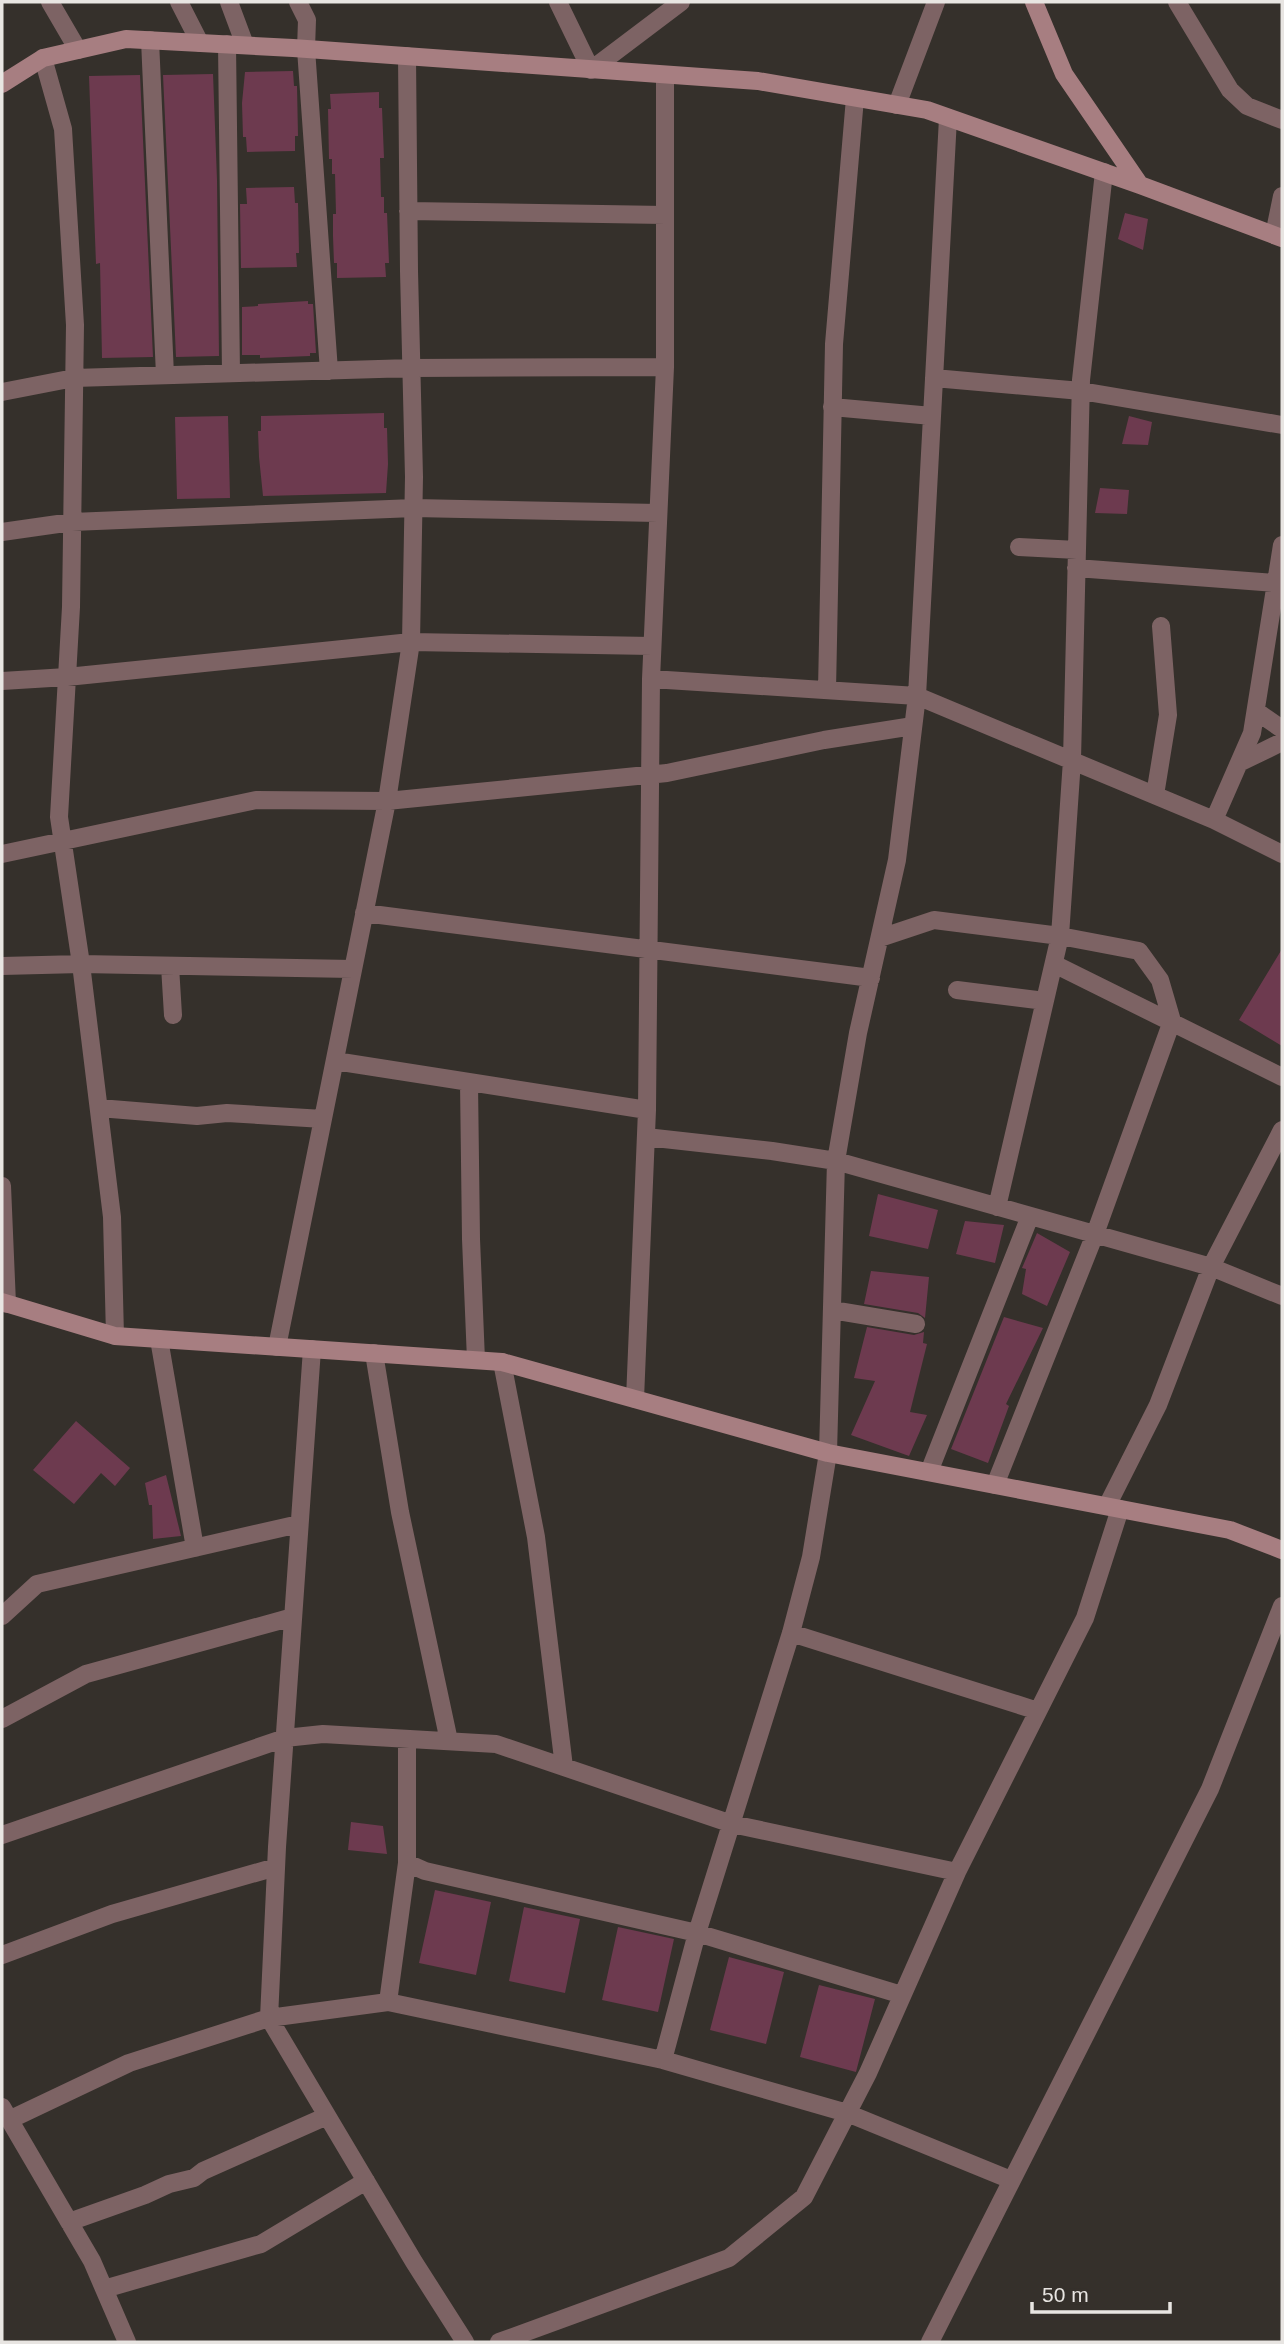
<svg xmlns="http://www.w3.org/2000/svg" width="1284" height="2344" font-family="Arial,sans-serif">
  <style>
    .building { fill: #6d3a4f }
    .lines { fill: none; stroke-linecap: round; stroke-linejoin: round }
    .street { stroke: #7d6364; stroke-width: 18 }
    .secondary { stroke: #a77e81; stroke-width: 18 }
  </style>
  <rect width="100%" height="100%" fill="#35302b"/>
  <path class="building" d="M293,71L294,86H297L298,136H295V151L247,152L246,137H243L242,103L245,72Z
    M213,74L217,180L219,356L176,357L163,75Z
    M140,75L153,357L102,358L100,263L96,264L89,76Z
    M379,92V108H382L384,158H380L381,197H384V213H387L389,263H385L386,277L337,278V263H334L333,236V214H336L335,174H332V159H329L328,109H331L330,94Z
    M294,187L295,203H298L299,253H296L297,267L241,268L240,204H247L246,188Z
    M1125,213L1148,219L1143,250L1118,239Z
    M308,301V304H313L316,353H310V356L260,358V355H242V307L258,306V304Z
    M384,413V428H387L388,464L386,493L263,496L259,457L258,431H261V416Z
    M228,416L230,498L177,499L175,417Z
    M1129,416L1152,422L1148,445L1122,444Z
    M1100,488L1129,490L1127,514L1095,513Z
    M1282,949V1046L1239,1020Z
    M878,1194L938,1210L928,1249L869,1236Z
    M965,1221L1004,1225L995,1263L956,1254Z
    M1037,1233L1070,1252L1047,1306L1022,1294L1026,1269L1022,1268Z
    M871,1271L929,1277L925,1318L918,1313L864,1304Z
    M1004,1317L1043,1328L1006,1404L1009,1406L988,1463L951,1449Z
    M867,1327L914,1335L924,1332L923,1343L927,1344L910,1412L927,1415L909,1456L851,1435L875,1381L854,1378Z
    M76,1421L130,1468L115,1486L101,1473L74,1504L33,1470Z
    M166,1475L181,1536L153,1539L152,1505H149L145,1483Z
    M351,1822L383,1826L387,1854L348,1850Z
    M435,1890L491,1902L476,1975L419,1963Z
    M524,1907L580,1919L565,1993L509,1981Z
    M618,1927L674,1939L658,2012L602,2000Z
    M729,1957L784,1972L766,2044L710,2030Z
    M819,1985L875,1999L856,2072L800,2057Z"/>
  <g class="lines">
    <path class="street" d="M50,2L78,50
      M179,2L200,43
      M229,2L245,45
      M298,2L307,20L306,49L329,371
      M558,2L591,70L681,2
      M1177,2L1230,90L1247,106L1282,120
      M150,40L165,375
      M227,44L231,373
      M43,58L63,129L75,325L71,607L59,817L81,964L112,1217L115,1336
      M897,105L936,2
      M408,211L665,215
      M1274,235L1282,196
      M934,378L1081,391L1282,425
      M2,392L74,378L412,368L665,367
      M832,407L932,416
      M2,532L72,522L414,508L658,513
      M1019,547L1077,550
      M1076,568L1276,583
      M651,679L917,696L1214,820L1282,854
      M2,681L67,677L411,642L652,646
      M827,690L834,344L855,98
      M1256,711L1282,729
      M1239,763L1282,742
      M1155,795L1168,715L1161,626
      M1214,820L1252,733L1282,545
      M2,854L256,800L387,801L667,773L824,740L913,726
      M364,913L871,978
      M880,938L934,920L1060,936L1139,951L1160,980L1172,1021L1095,1234L995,1485
      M1054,964L1282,1077
      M2,966L81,964L353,969
      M170,966L173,1015
      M957,990L1045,1001
      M335,1061L647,1110
      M469,1083L471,1239L476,1360
      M99,1108L197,1116L227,1113L323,1119
      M646,1137L772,1151L836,1161L1211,1267L1282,1296
      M2,1186L7,1304
      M997,1207L1060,936L1072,760L1081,380L1104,172
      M832,1310L916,1324
      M159,1339L195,1548
      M277,1347L387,801L411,642L414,477L409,271L407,56
      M312,1349L277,1847L269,2018L414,2262L465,2342
      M374,1353L400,1512L449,1741
      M502,1362L536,1537L564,1767
      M635,1399L647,1110L651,679L665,367V75
      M929,1472L1030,1216
      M1107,1506L1158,1405L1211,1267L1282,1130
      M2,1616L37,1584L299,1524
      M791,1633L1038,1711
      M2,1719L86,1674L293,1617
      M2,1835L285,1738L323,1734L496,1744L732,1824L957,1872
      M407,1863L425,1871L697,1933L663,2060
      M2,1955L112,1914L276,1867
      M902,1995L697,1933L791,1633L811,1557L828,1453L836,1161L858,1033L897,860L917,696L948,118
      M388,2002L407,1863V1739
      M2,2107L92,2261L127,2342
      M9,2120L129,2063L269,2018L388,2002L663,2060L847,2113L1011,2180
      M69,2222L145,2195L169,2184L194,2178L203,2171L327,2116
      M104,2289L261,2244L366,2181
      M499,2342L729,2258L804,2197L868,2073L957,1872L1085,1618L1120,1509
      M930,2342L1210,1789L1282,1606"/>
    <path class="secondary" d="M1034,2L1064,74L1140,185
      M2,84L43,58L126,39L293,48L758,81L927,110L1140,185L1282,238
      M2,1302L115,1336L502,1362L828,1453L1230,1530L1282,1550"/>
  </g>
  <rect width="1284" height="2344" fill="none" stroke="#e8e5e2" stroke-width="7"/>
  <path d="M1032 2302v10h138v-10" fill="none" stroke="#e8e5e2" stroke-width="3.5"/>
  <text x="1042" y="2302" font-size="21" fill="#e8e5e2" stroke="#35302b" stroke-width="5" paint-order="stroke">50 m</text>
</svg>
